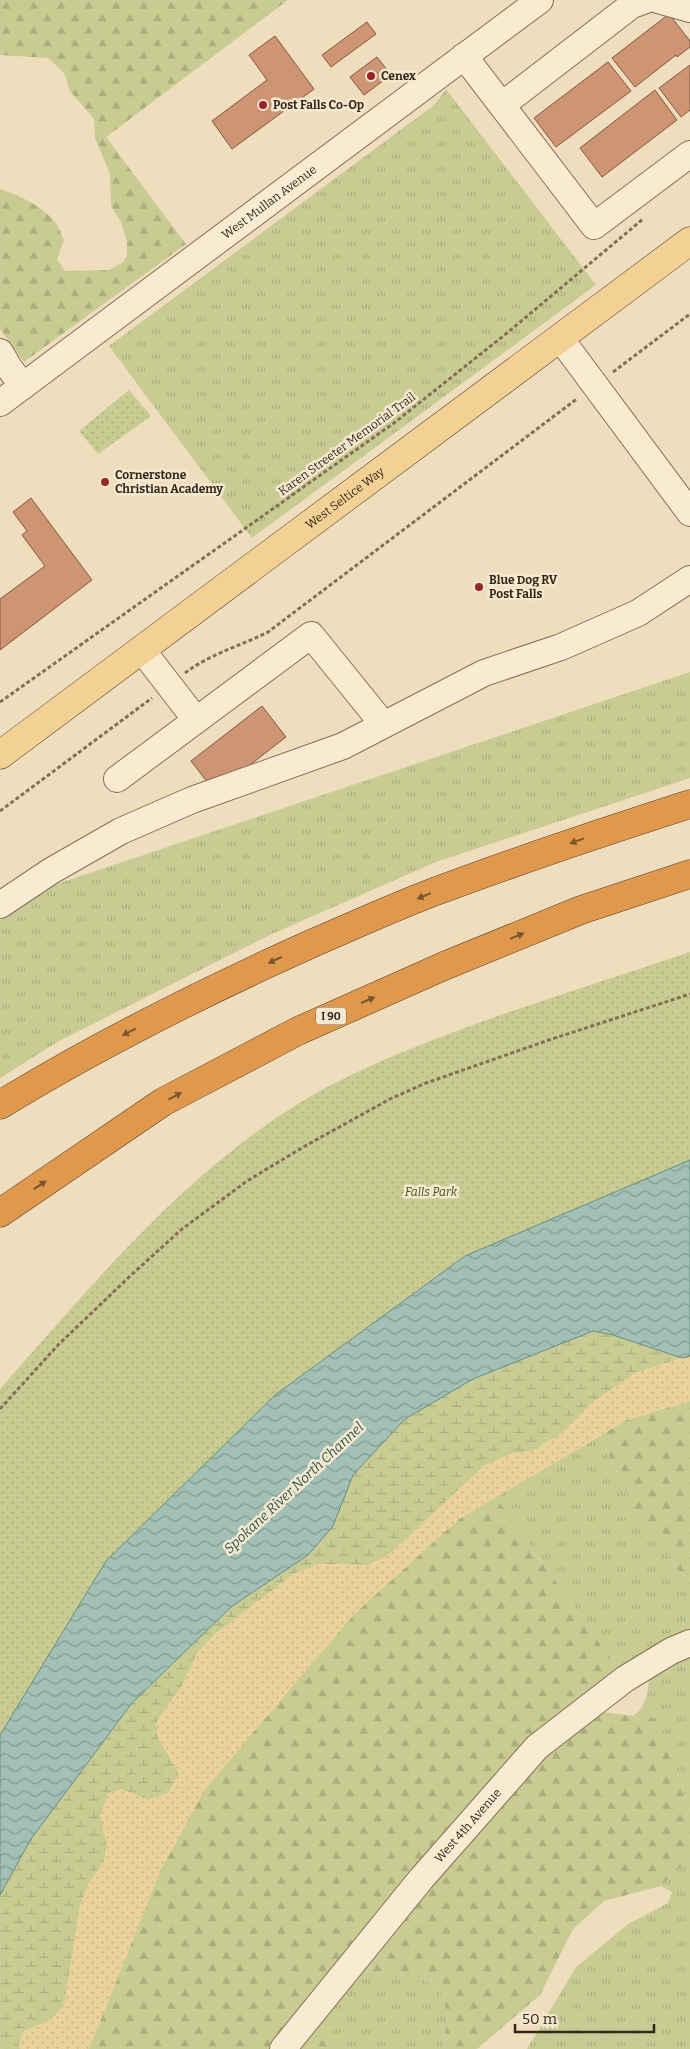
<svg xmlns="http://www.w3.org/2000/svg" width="690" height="2049" font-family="Bitter,serif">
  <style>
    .grass { fill: url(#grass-tufts) }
    .forest { fill: url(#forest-firs) }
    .wetland { fill: url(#wetland-marsh) }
    .sand { fill: url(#sand-dots) }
    .park { fill: url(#park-dots) }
    .water { fill: url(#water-waves); stroke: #698d83 }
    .building { fill: #cd9573; stroke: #86563c }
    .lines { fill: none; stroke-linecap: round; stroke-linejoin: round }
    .minor-casing { stroke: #866e57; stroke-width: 28 }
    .major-casing { stroke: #543d2b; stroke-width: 29 }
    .highway-casing { stroke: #543d2b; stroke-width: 29 }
    .path { stroke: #866e57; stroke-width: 3; stroke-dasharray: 4 2.5; stroke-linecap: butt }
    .minor { stroke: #f9ebd1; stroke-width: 26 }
    .major { stroke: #f3d195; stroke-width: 28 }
    .highway { stroke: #e0994c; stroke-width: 28 }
    .oneway { fill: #7a552f }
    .poi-dot { fill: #96262c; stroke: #f5e8ce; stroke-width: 2 }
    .labels { text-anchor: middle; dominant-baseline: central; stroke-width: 5; stroke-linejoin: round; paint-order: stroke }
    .shield { fill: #f5e8ce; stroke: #6f6151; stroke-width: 1 }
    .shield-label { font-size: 11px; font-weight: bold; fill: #36271c }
    .poi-label { font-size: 12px; font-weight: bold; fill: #36271c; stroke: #f5e8ce; text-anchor: start }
    .street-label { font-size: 12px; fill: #36271c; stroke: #f5e8ce }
    .park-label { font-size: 12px; font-style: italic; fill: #485222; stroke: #f5e8ce }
    .water-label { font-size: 14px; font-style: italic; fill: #2b5651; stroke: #f5e8ce }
  </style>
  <defs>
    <pattern id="grass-tufts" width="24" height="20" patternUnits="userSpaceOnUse" patternTransform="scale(1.25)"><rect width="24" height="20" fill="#c8cc92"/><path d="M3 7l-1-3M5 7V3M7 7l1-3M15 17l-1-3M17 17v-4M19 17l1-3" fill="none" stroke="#acaf7d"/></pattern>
    <pattern id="forest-firs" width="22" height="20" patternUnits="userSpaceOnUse" patternTransform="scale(1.25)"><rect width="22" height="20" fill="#c8cc92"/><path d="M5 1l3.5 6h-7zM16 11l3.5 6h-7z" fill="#acaf7d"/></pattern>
    <pattern id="wetland-marsh" width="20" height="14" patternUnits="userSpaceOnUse" patternTransform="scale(1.25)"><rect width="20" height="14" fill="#c8cc92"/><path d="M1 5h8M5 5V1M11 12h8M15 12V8" fill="none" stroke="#acaf7d"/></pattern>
    <pattern id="sand-dots" width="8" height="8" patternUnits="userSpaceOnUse" patternTransform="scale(1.25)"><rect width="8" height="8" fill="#ebd29a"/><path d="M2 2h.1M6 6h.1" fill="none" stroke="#cab484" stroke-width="1.8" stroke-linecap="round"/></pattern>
    <pattern id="park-dots" width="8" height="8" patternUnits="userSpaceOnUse" patternTransform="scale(1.25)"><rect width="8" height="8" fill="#c8cc92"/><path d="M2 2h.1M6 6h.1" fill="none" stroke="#acaf7d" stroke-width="1.8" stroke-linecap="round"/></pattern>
    <pattern id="water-waves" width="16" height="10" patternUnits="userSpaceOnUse" patternTransform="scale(1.25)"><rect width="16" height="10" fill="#a2c0b5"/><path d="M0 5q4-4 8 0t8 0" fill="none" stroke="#859c92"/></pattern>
  </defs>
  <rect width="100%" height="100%" fill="#eedebe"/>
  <path class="grass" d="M446,89L596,285L252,538L109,346L434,105Z
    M690,672V778L436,862L272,934L59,1041L0,1078V920L48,887Z
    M600,1436L633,1507L690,1585V1634L660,1645L617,1668L496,1497Z
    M690,1652V1811L665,1737L662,1721L633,1716C647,1706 648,1693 649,1677Z
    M690,1858V2049H527L576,1967L628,1924L668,1903L672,1892L661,1886Z
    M356,1970L422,1978L440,1989L448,2016L442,2049H352L304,2035Z"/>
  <path class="forest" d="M0,0H288L106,137L186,244L24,362L0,329V189C18,195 43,206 55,222C59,227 61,234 64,240L57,259L65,271L109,270L123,262L127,256V242L121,222L111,206L110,174L95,138L94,119L70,91L64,73L48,58L0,55Z
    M690,1401V1585L633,1507L600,1436L626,1420Z
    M496,1497L617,1668L524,1742L273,2049H89L161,1869L205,1789L354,1614L459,1519Z
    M603,1712L662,1720L665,1737L690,1811V1858L661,1886L604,1901L573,1929L540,1995L477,2049H442L448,2016L440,1989L422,1978L356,1970L538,1756Z
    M304,2035L352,2049H293Z"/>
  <path class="wetland" d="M593,1331L613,1335L682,1358L636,1373L593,1402L562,1433L532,1451L510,1454L484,1466L390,1554L369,1565L320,1564L294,1574L215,1634L197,1653L183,1684L157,1722V1736L179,1773L169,1793L148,1800L121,1789L100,1815L107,1844L104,1861L88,1885L80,1906L64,2006L51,2020L24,2031L19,2043L20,2049H0V1895L31,1839L132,1703L231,1607L308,1555L333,1526L353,1475L405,1419L473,1379Z"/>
  <path class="sand" d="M690,1356V1401L626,1420L459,1519L354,1614L205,1789L161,1869L89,2049H20L19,2044L24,2031L51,2020L64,2006L80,1906L88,1885L104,1861L107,1844L100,1815L108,1794L121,1789L148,1800L170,1793L179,1773L157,1736V1722L183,1684L197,1653L215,1634L294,1574L320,1564L369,1565L390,1554L484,1466L510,1454L532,1451L562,1433L593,1402L636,1373Z"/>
  <path class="park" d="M129,390L151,416L98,454L79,431Z
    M690,952V1160L465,1256L275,1395L106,1561L0,1735V1389C100,1276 205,1147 343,1079C381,1060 420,1045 459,1030C535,1002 613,978 690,952Z"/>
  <path class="water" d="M690,1160V1356L682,1358L613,1335L593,1331L473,1379L405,1419L353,1475L333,1526L308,1555L231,1607L132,1703L31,1839L0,1895V1735L106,1561L275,1395L465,1256Z"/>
  <path class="building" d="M669,14L690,41V47L677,57L676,55L635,87L612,58Z
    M367,22L376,34L331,67L322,55Z
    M275,36L314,89L232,149L212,121L267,80L249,55Z
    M377,57L391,75L364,95L350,77Z
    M608,62L631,91L556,147L534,118Z
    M690,65V110L681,117L659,88Z
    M655,90L677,120L602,177L580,148Z
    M31,498L92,580L0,650V599L45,566L22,535L27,531L13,512Z
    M262,706L286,737L215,792L191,761Z"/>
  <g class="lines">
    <defs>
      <g id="minor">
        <path d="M658,0L690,9"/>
        <path d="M464,56L594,226L690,154"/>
        <path d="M502,105L632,5L646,0"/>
        <path d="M560,338L690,513"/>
        <path d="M0,352L10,369L23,386"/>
        <path id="s1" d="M0,403L540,0"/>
        <path d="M142,650L196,720"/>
        <path d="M117,779L311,635L383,724"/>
        <path d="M0,905L51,871L121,831L192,800L343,746L484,673L561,647L638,613L690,579"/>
        <path id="s2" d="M283,2049L421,1879L537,1747L625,1679L671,1651L690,1643"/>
      </g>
      <g id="major">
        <path id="s3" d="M0,755L690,241"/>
      </g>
      <path id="highway" d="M0,1105C100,1044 206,991 313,943C355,925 396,906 439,890C522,859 606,831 690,804
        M0,1213L163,1102L298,1031L444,966L581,910L690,874"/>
    </defs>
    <use href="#minor" class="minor-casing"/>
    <use href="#major" class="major-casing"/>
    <use href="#highway" class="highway-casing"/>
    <path class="path" d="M613,372L690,314
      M185,673C210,654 240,646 268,632L578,398
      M0,702L394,423L507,333L643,219
      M0,811L152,698
      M0,1409L58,1345L128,1278L182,1229L247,1181L305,1146L390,1099L426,1083L546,1041L690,994"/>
    <use href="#minor" class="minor"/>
    <use href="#major" class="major"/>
    <use href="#highway" class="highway"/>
  </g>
  <defs><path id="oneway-solid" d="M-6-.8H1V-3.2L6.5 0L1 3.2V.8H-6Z" transform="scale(1.25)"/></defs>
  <g class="oneway">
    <use href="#oneway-solid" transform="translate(577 841) rotate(160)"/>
    <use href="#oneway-solid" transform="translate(424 896) rotate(157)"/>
    <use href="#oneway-solid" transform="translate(517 936) rotate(-22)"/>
    <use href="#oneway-solid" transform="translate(275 960) rotate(155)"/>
    <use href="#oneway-solid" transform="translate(368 1000) rotate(-24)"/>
    <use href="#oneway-solid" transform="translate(129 1032) rotate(153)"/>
    <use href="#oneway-solid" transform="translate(175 1096) rotate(-28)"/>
    <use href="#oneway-solid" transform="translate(40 1185) rotate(-34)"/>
  </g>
  <g class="poi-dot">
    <circle cx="371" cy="76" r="5"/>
    <circle cx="263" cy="105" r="5"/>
    <circle cx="105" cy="482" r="5"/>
    <circle cx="479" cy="587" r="5"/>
  </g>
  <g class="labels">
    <rect class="shield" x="316" y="1007.5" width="30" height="17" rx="4"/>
    <g class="shield-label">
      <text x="331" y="1016">I 90</text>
    </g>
    <g class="poi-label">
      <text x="381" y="76">Cenex</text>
      <text x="273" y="105">Post Falls Co-Op</text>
      <text x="115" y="475">Cornerstone<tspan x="115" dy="14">Christian Academy</tspan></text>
      <text x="489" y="580">Blue Dog RV<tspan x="489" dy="14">Post Falls</tspan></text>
    </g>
    <g class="street-label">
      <text stroke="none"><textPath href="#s1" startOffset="336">West Mullan Avenue</textPath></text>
      <text transform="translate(347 444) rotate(-36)">Karen Streeter Memorial Trail</text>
      <text stroke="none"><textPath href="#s3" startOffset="430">West Seltice Way</textPath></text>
      <text stroke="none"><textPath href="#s2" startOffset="290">West 4th Avenue</textPath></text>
    </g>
    <g class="park-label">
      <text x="431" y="1192">Falls Park</text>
    </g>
    <g class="water-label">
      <text transform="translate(294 1488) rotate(-43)">Spokane River North Channel</text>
    </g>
  </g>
  <path d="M515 2024v8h139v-8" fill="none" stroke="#36271c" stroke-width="2.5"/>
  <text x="522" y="2024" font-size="15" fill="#36271c" stroke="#f5e8ce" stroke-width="4" paint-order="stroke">50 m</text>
</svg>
